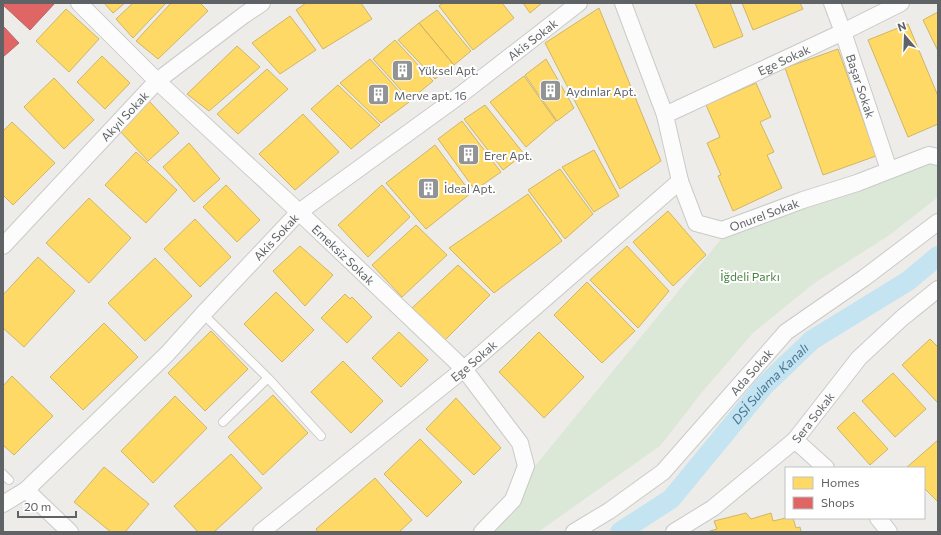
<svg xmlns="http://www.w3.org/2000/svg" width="941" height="535" font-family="Commissioner,sans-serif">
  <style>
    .green { fill: #dbe7d7 }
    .homes { fill: #ffd966; stroke: #cfb666 }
    .shops { fill: #e06666; stroke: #b96566 }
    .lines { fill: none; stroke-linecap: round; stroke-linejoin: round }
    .canal { stroke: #c4e4f1; stroke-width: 20 }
    .service-casing { stroke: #cacac9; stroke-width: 10 }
    .minor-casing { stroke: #cacac9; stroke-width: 18 }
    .service { stroke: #fcfcfc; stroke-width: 8 }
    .minor { stroke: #fcfcfc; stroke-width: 16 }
    .labels { text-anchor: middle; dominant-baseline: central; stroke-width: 4; stroke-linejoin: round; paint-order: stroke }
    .street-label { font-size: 12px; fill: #5f6366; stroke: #fff }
    .poi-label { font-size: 12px; fill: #5f6366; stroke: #fff; text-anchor: start }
    .park-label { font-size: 12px; fill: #478242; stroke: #fff }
    .water-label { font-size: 13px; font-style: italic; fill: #497894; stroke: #fff }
  </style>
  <rect width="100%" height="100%" fill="#eeece9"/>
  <path class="green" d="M938,162V197L891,234L813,284L753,333L703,391L660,446L538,532H481L722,238L746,228L924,163Z"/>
  <path class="homes" d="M104,3H125L113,13Z
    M133,3H166L133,38L116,19Z
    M171,3H200L208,11L158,59L136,41Z
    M306,3H361L372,19L323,49L296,10Z
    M443,3H502L514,18L473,50L439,6Z
    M523,3H542L530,13Z
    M695,3H730L743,36L714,48Z
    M742,3H800L803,9L753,30Z
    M599,8L661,161L620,189L545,43Z
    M66,9L99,39L69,72L36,41Z
    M437,10L471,51L454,65L419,23Z
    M938,12V51L923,20Z
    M290,16L316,50L280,74L252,43Z
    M419,23L454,65L435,79L398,40Z
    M908,24L938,96V124L908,137L868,40Z
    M395,40L433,81L410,100L373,59Z
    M237,46L260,67L209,111L187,94Z
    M838,49L876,156L823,175L785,68Z
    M102,56L130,83L105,109L77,82Z
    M370,59L409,102L381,123L340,83Z
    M546,59L574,108L557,121L525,75Z
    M267,69L288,89L238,134L217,114Z
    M524,76L556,121L526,147L490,102Z
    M54,78L94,120L64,149L24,107Z
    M756,83L771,117L760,122L774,152L767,155L782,188L733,211L718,176L721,175L707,143L720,137L706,105Z
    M338,85L380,125L351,149L311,109Z
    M149,101L179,133L148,161L118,129Z
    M485,105L524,154L503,170L464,119Z
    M303,114L339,152L295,190L259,154Z
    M462,121L501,172L475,190L438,139Z
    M12,122L55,163L13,205L3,195V131Z
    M189,143L220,179L194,202L163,167Z
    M435,145L471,193L426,229L386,183Z
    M594,150L619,196L594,212L562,167Z
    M136,152L177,190L146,223L105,185Z
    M560,169L593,214L565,239L528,190Z
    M226,185L260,220L237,242L203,207Z
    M382,185L410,217L368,257L338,225Z
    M528,194L562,241L494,293L449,248Z
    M89,198L131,238L89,283L46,243Z
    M668,211L706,255L673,286L633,242Z
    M195,219L231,257L200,287L164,249Z
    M416,225L447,255L402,297L372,265Z
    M300,246L333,275L305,306L273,271Z
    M627,246L669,291L638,328L590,280Z
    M38,257L75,291L24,347L3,328V295Z
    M155,258L192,296L145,341L108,303Z
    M458,265L490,295L445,340L412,308Z
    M587,282L635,331L602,363L554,315Z
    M276,292L314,330L282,362L244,324Z
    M345,294L350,299L352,297L372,317L347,343L321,318Z
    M104,323L138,357L83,410L50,377Z
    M211,331L248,369L205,411L168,373Z
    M399,332L428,360L401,387L372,358Z
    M539,332L584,377L544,418L499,372Z
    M930,339L938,347V401L937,402L902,365Z
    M343,361L383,401L351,433L311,392Z
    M893,373L926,409L895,437L862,401Z
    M12,376L53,416L14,455L3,445V386Z
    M273,395L308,433L263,475L228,437Z
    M175,396L207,428L153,483L121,451Z
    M456,398L501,448L474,475L426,429Z
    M854,412L888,449L870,465L837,428Z
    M420,439L462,482L427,517L384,474Z
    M938,440V502L924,488V468H906Z
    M231,454L262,488L214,532H198L174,506Z
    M104,467L149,504L125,532H111L74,502Z
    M375,478L412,520L399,532H318L316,529Z
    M746,513L751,519L771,513L773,521L786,518H793L796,528L800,527L801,532H707L717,529L714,521Z"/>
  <path class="shops" d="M3,3H55L30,30L3,5Z
    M3,26L19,43L3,57Z"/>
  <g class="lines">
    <path class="canal" id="s1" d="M620,532L671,499L764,386L812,340L908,281L938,256"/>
    <defs>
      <path id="service" d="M203,314L268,378L321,436
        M223,422L268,378
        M3,474L9,480"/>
      <g id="minor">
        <path id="s2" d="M79,3L157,81L299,212L464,369L520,443L526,466L513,500L482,532"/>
        <path id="s3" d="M623,3L665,115L680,181L696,223L722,230L803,200L857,183L929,155L938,157"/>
        <path id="s4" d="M832,3L843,32L889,170"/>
        <path id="s5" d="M665,115L843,32L901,3"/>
        <path id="s6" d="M3,246L157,81L244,15L262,3"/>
        <path d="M795,440L826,468"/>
        <path d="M26,490L70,532"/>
        <path id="s7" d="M3,504L26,490L167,354L203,314L299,212L459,96L579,3"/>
        <path d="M878,518L889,532"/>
        <path id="s8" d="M261,532L464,369L680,181"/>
        <path id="s9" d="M574,532L609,511L663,472L786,332L864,278L938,222"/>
        <path id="s10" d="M674,532L713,508L795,440L859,358L902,318L938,289"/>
      </g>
    </defs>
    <use href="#service" class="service-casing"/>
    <use href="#minor" class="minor-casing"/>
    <use href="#service" class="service"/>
    <use href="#minor" class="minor"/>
  </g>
  <defs>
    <symbol id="building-square" viewBox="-11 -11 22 22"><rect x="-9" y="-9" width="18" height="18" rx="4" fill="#919394" stroke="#fff"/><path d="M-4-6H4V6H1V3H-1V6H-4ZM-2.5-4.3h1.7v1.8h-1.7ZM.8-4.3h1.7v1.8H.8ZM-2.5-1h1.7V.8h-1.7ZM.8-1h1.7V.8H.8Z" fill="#fff"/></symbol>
  </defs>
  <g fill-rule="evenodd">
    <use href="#building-square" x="390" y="58" width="25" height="25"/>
    <use href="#building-square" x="538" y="78" width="25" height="25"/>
    <use href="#building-square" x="366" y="82" width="25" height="25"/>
    <use href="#building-square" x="456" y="142" width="25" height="25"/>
    <use href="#building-square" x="416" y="176" width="25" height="25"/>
  </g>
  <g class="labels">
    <g class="street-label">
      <text stroke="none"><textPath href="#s7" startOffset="707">Akis Sokak</textPath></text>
      <text stroke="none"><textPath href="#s5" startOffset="131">Ege Sokak</textPath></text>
      <text stroke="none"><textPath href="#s4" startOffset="88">Başar Sokak</textPath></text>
      <text stroke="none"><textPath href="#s6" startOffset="178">Akyıl Sokak</textPath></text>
      <text stroke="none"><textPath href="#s3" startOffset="304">Onurel Sokak</textPath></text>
      <text stroke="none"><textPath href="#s7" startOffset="383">Akis Sokak</textPath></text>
      <text stroke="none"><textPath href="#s2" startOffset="365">Emeksiz Sokak</textPath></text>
      <text stroke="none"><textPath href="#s8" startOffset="273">Ege Sokak</textPath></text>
      <text stroke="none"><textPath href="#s9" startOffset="241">Ada Sokak</textPath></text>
      <text stroke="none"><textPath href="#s10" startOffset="181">Sera Sokak</textPath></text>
    </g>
    <g class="poi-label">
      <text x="418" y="70">Yüksel Apt.</text>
      <text x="566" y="91">Aydınlar Apt.</text>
      <text x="394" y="95">Merve apt. 16</text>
      <text x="484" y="155">Erer Apt.</text>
      <text x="444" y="188">İdeal Apt.</text>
    </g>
    <g class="park-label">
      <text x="750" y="276">İğdeli Parkı</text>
    </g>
    <g class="water-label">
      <text stroke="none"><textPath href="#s1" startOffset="213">DSİ Sulama Kanalı</textPath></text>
    </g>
  </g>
  <rect width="941" height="535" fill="none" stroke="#5f6366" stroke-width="8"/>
  <rect x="785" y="467" width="140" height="52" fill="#ffffff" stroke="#bfc1c2"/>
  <rect x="793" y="477" width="20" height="12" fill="#ffd966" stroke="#bfc1c2"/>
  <text x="821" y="487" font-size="12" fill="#5f6366">Homes</text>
  <rect x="793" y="497" width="20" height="12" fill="#e06666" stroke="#bfc1c2"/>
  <text x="821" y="507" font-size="12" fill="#5f6366">Shops</text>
  <g transform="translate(905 36) rotate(341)" stroke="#ffffff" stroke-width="3" paint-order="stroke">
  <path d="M0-3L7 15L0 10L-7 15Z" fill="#5f6366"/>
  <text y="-6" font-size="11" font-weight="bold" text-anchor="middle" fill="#5f6366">N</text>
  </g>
  <path d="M18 511v6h58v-6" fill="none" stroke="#5f6366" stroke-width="2"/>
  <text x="24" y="511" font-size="12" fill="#5f6366" stroke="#ffffff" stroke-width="3" paint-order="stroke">20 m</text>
</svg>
